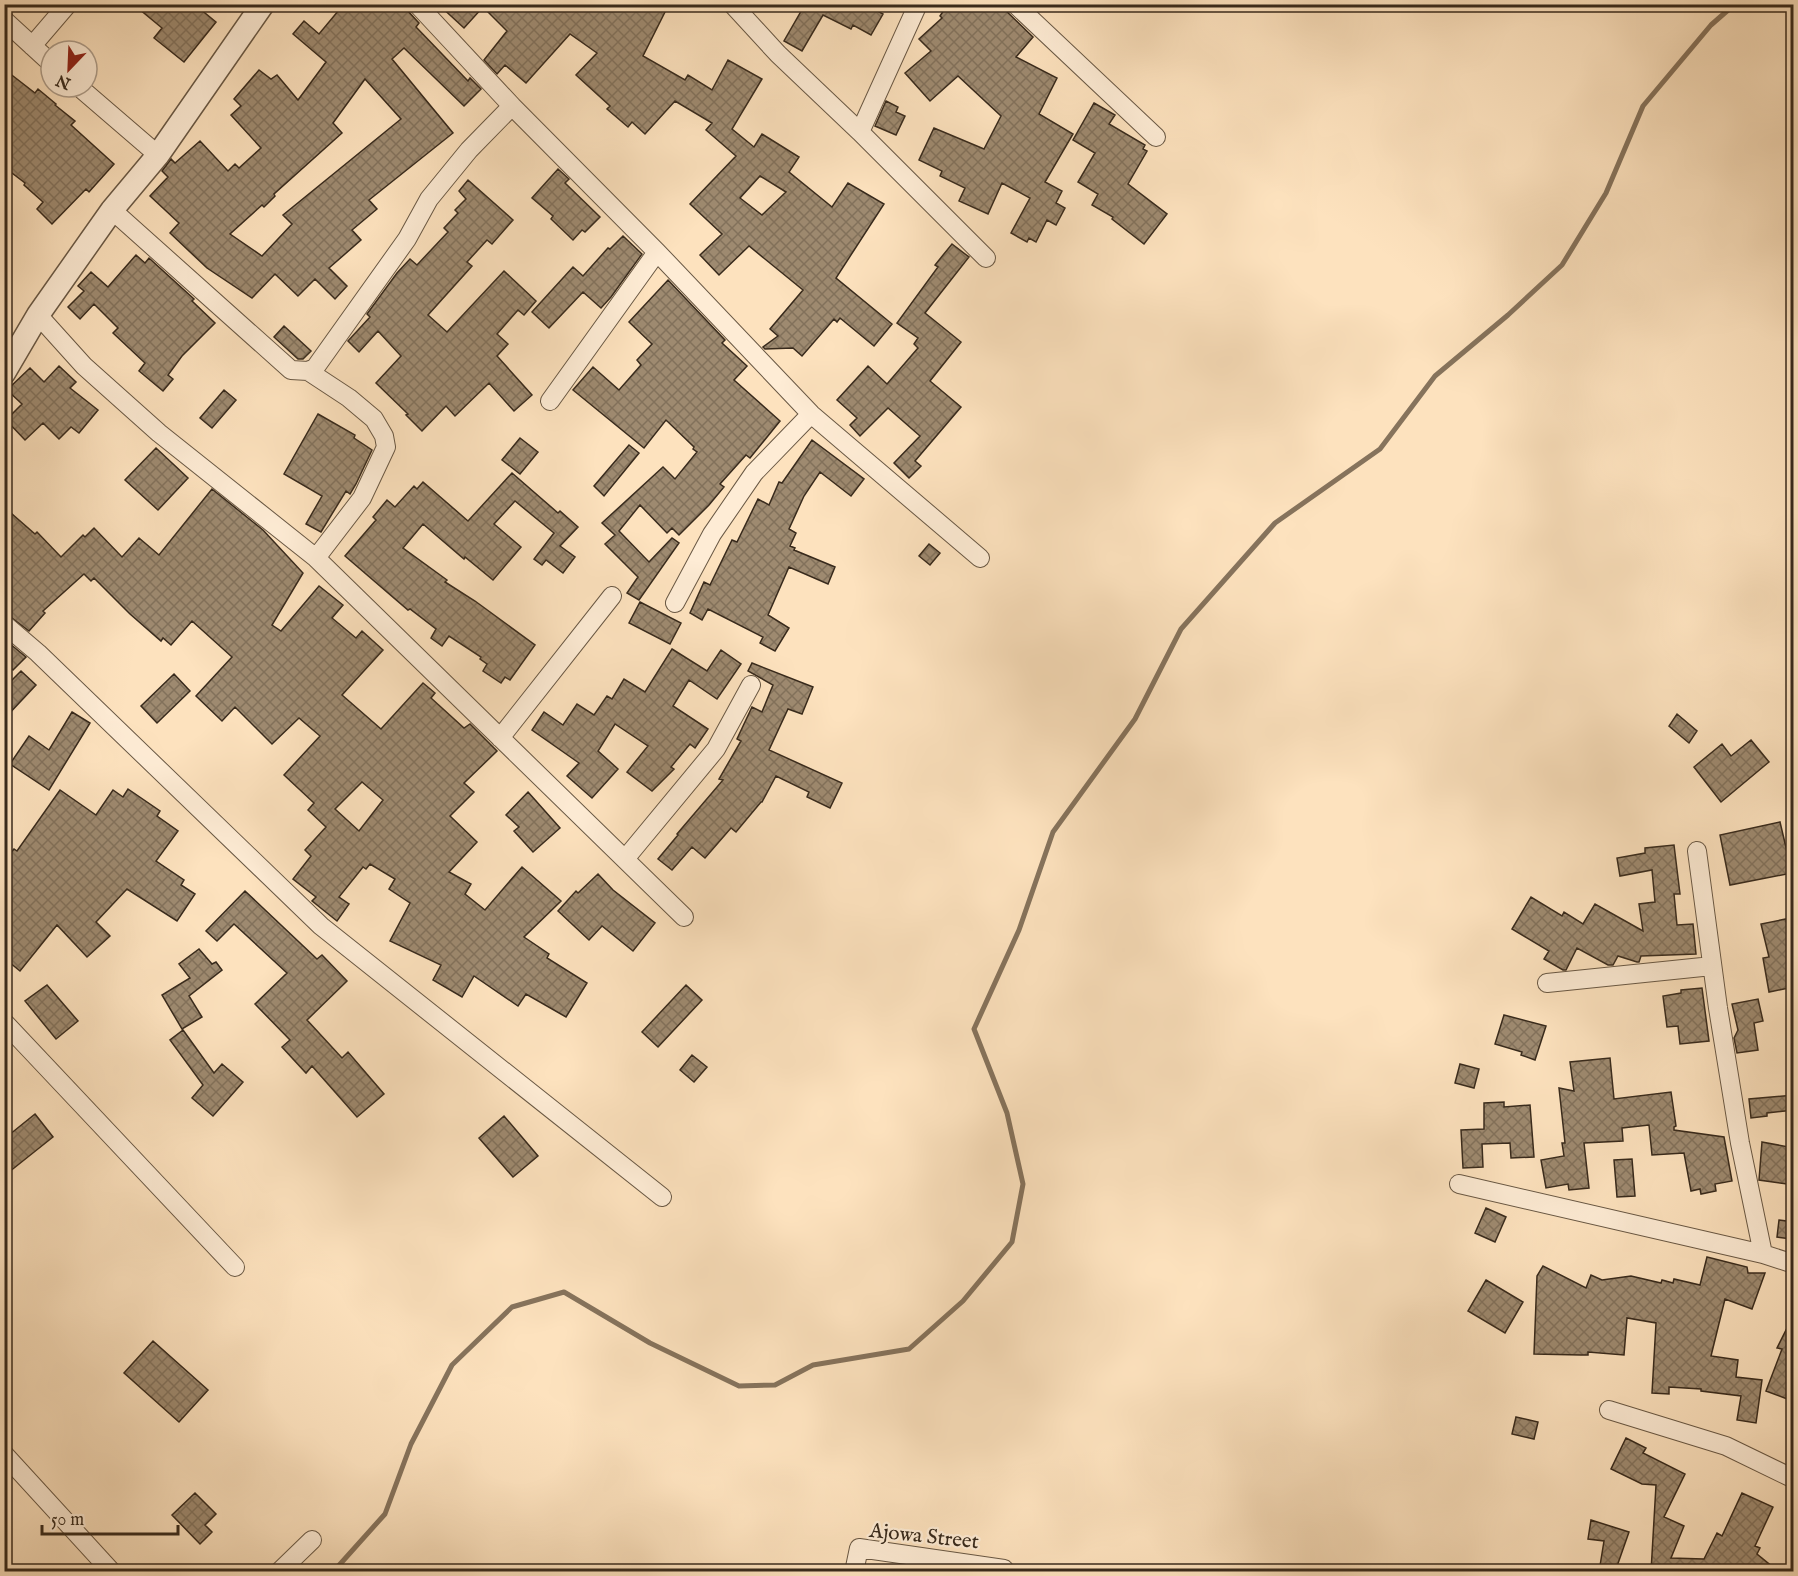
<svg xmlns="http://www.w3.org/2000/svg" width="1798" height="1576" font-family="'IM FELL English',serif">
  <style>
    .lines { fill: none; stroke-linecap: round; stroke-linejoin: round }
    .stream { stroke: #86735c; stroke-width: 5 }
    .building { fill: url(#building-cross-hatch); stroke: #382a1c; stroke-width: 1.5; fill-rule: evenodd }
    .minor-casing { stroke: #695844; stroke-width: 20 }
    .tertiary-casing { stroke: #695844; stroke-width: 25 }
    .minor { stroke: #feecd5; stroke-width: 18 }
    .tertiary { stroke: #feecd5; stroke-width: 22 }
    .labels { text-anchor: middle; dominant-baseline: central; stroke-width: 4.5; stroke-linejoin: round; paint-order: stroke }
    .street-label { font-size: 21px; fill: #382a1c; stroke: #feecd5 }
  </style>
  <defs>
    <pattern id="building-cross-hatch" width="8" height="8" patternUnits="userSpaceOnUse" patternTransform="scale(1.5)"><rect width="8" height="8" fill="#9e8a70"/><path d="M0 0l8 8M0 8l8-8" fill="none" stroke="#82715b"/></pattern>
  </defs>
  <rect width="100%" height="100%" fill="#fde2be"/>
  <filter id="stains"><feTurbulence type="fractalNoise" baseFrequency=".00333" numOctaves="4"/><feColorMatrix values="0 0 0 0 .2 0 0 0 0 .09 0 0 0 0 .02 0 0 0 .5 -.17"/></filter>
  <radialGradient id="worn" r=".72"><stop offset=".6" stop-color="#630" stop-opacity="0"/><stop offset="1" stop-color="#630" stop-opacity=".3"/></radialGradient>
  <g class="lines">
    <path class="stream" d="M333,1572L385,1514L411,1444L452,1365L512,1307L564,1292L650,1343L739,1386L775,1385L813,1365L909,1349L963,1301L1012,1242L1023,1184L1007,1113L974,1029L1019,930L1053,832L1135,719L1181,629L1275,523L1380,449L1435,376L1508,315L1562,265L1606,193L1643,106L1711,25L1735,4"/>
  </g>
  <path class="building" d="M133,4H194L216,22L184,62L154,38L162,28Z
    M344,4H406L408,11L419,23L416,27L468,81L470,78L481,89L464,106L404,48L392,59L453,133L369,200L377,209L352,230L361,240L329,268L347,286L335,299L315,279L298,296L275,274L252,298L207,268L170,233L179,223L150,196L168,177L162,171L171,159L175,163L200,141L228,171L235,164L239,168L261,148L231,115L241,106L234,99L259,70L271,79L277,75L298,100L326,62L293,34L304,21L319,34ZM365,79L401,119L283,215L292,224L262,256L230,234L262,205L264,207L275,196L274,194L342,133L333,123Z
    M438,4H669L643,56L685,80L688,75L712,90L728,60L762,79L732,129L754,147L762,134L799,157L789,172L832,207L848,183L884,204L836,278L892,324L874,346L840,318L837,322L834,319L802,356L793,348L765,349L763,347L778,336L770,329L803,290L749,246L719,275L700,255L722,234L690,204L736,156L706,130L712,123L675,101L645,134L632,122L628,127L607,109L610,106L576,75L597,53L570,34L526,83L505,65L497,74L484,60L507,31L483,7L464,28ZM760,176L786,192L762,215L740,198Z
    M800,4H865L883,14L871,35L853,25L851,29L823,15L802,51L784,41L804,6Z
    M948,4H999L1033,37L1016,57L1057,78L1039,114L1073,134L1045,182L1062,191L1056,203L1065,208L1056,225L1047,220L1036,242L1029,238L1027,242L1011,233L1030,198L1002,183L988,214L959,201L965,188L940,176L942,171L919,160L934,128L984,149L1001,116L958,76L930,101L905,73L931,51L919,39L942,18L940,16Z
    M4,69L35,93L38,89L56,104L55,105L75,121L71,125L114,164L89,192L86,189L52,224L37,209L43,202L24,185L25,183L4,167Z
    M886,101L898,107L896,112L905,116L896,135L875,126Z
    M1094,103L1115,115L1109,124L1145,145L1143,149L1147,151L1128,184L1167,214L1144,244L1112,219L1113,217L1092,205L1098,194L1078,182L1095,153L1073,140Z
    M558,169L569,179L565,183L600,217L585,232L582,230L573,240L551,219L553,216L532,198Z
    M468,180L513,220L492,244L487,240L467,262L472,266L428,315L447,332L504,271L536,301L524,315L518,310L497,334L508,344L497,356L532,395L514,411L489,383L455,416L446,406L422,431L406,415L408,414L376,383L401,356L378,331L359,352L348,341L370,317L367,314L397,273L410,259L417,265L448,232L444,228L458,213L455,210L466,199L459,191Z
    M623,236L642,254L611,297L601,308L583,292L549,328L532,312L573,267L583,276L608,248L610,249Z
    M952,244L969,257L925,313L961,342L930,381L961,407L915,461L921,466L909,478L894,463L920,436L888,408L860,436L850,425L857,418L837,400L868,366L887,384L918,348L914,344L918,338L897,323L938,267L935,265Z
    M136,255L145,263L149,258L194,299L192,301L215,323L182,356L168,375L173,379L163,391L139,371L145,363L113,333L118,328L94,304L80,319L68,307L84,291L78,286L91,272L108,287Z
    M668,280L725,340L722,343L747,366L734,380L780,421L750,458L746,455L720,484L724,487L709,505L679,535L672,528L667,533L640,505L619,531L649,562L672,538L679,543L639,600L627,593L638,577L605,544L615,535L602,523L663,467L675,479L697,452L693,449L694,447L666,420L644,448L573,390L593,367L619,390L641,365L637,360L652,344L629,322Z
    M284,326L311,351L303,359H298L274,337Z
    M59,366L76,382L70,388L98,410L79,433L71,427L59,439L43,423L25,440L6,420L22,404L7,390L30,368L44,382Z
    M224,390L236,400L212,428L200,418Z
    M318,414L355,435L354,438L372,450L356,484L350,494L346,491L321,532L306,524L322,496L284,474Z
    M520,438L538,452L520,474L502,460Z
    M812,440L864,479L851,496L820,472L804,496L789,529L796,533L790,546L795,548L794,550L835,567L828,584L789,567L768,615L789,628L775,651L760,643L763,637L708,609L702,620L690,613L704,582L710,585L732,540L737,542L758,499L769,505L779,482L782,483Z
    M629,445L639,453L604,496L594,486Z
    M156,448L188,478L158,510L125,480Z
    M512,473L558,513L560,511L578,527L560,546L575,557L563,573L546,560L542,565L534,559L554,533L515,501L494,524L521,547L493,580L465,557L464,559L423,524L403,548L447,580L445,582L475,601L535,645L510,680L505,677L501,683L483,671L487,664L480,659L481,657L449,636L442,646L431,638L436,629L410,609L408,610L345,556L376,520L373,517L387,500L395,507L414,486L417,489L423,482L468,521Z
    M212,489L263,530L303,573L272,625L281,631L319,586L343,605L332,618L356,638L362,631L383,650L342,695L381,729L423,683L435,693L431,698L464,728L470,724L497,751L464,783L474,792L450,816L477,842L449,872L471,884L465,894L485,910L522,867L561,901L524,937L549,954L547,958L587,983L566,1017L526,994L518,1006L474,976L462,997L433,980L441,965L390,941L410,903L389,889L395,879L370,864L366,869L363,867L339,897L349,904L337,921L312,901L316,897L293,879L311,856L305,850L326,827L308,810L314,803L284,775L320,736L299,718L272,744L235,707L222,721L196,696L232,657L192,621L171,645L163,638L161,641L130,614L94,578L91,581L84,574L43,611L45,613L29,631L4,612V507L35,534L37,532L61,557L83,535L85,537L94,528L122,557L139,538L159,555ZM362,782L383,800L359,831L335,809Z
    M929,544L940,553L930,565L919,556Z
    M640,602L681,623L670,644L629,623Z
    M4,639L26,657L13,670L4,662Z
    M672,649L707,671L721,650L741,664L717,699L689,680L673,706L708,729L695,748L690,744L671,767L674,769L652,791L627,772L648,746L615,724L598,751L618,769L592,798L567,776L579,763L532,730L544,712L563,725L577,704L594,715L607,696L612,699L624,679L645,692Z
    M752,663L813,687L802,714L788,709L769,750L842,783L830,808L807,797L809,792L776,776L762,802H761L736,832L731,828L705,858L692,847L672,870L658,859L678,835L677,834L723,780L719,779L741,741L737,739L752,707L762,712L773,685L748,671Z
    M21,671L36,685L4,719V688Z
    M174,674L190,691L157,723L141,706Z
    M72,712L90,723L49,790L10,764L29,736L49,750Z
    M1677,714L1697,731L1689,743L1669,726Z
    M1751,740L1769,762L1721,802L1694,767L1722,744L1731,756Z
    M128,789L160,811L157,816L178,831L156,861L184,880L181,885L195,894L177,921L127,889L96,922L110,936L87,957L57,925L20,971L4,958V860L14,849L17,851L60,790L96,815L113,790L123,797Z
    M528,792L560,828L533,852L514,831L519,827L506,815Z
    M1780,822L1792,873L1730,885L1720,835Z
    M1674,845L1680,894H1674L1677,925L1693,924L1696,954L1641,956L1639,962H1637L1618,956L1613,965H1608L1577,948L1566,970H1563L1544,959L1549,951L1512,929L1531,897L1562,916L1564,912L1583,924L1595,904L1643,931L1639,904L1655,902L1652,870L1620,876L1617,858L1645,853V848Z
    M598,874L613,890L655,923L633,951L602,926L589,940L558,911L576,891L578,893Z
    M245,891L317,959L322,955L347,981L307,1020L342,1058L348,1052L384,1094L357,1117L312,1066L306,1073L282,1047L290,1040L255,1004L287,973L234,924L217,941L206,931Z
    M1786,919L1794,961V987L1769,992L1763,958L1769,957L1761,924Z
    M199,949L212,964L216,962L222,970L189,996L202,1017L182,1029L162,995L190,978L179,964Z
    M47,985L78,1021L56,1039L25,1001Z
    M686,985L702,1000L658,1047L642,1032Z
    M1702,988L1709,1041L1680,1044L1678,1026L1667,1027L1663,996L1681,993V990Z
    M1758,999L1763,1021L1754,1023L1758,1050L1737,1053L1734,1038L1738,1030L1732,1004Z
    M1504,1015L1546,1026L1535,1060L1521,1055L1522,1052L1495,1044Z
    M183,1030L214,1073L222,1064L243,1082L213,1116L192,1098L203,1085L170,1040Z
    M692,1055L707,1067L694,1082L680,1070Z
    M1610,1058L1614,1099L1671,1092L1676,1126L1674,1127V1130L1724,1137L1732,1181L1715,1184L1716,1191L1701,1194L1700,1189L1691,1191L1684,1153L1652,1155L1649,1125L1622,1128L1623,1141L1584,1143L1589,1188L1569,1190L1568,1184L1546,1188L1541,1160L1564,1156L1562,1143H1565L1559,1088L1574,1091L1570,1062Z
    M1460,1064L1479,1069L1474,1088L1455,1083Z
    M1794,1095V1110L1767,1113V1116L1751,1118L1749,1099Z
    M1504,1102V1107L1530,1105L1534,1157L1511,1158L1510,1143L1482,1144L1483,1167L1463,1168L1461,1130L1484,1129V1103Z
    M35,1114L53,1137L4,1176V1139Z
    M504,1116L538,1156L513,1177L479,1138Z
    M1762,1142L1794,1148V1185L1759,1180Z
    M1632,1159L1635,1196L1617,1197L1614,1160Z
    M1486,1208L1506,1217L1495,1242L1475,1233Z
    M1779,1220L1794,1222L1791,1239L1777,1237Z
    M1707,1257L1747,1267L1748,1273H1765L1752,1309L1725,1299L1711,1356L1738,1360L1736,1377L1762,1380L1756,1423L1737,1420L1741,1396L1701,1391V1389L1669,1387V1394L1652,1393L1656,1323L1627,1318L1624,1355L1588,1352V1355H1581L1534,1354L1537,1276L1543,1266L1586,1288L1591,1275L1602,1280L1631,1276L1661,1283L1662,1280L1673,1283L1674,1279L1700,1285Z
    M1486,1280L1523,1302L1505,1333L1468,1311Z
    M1794,1314V1393L1790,1400L1766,1391L1782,1349L1777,1348Z
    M153,1341L208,1390L179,1422L124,1373Z
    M1516,1417L1538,1422L1534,1439L1512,1434Z
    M1626,1438L1646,1448L1643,1453L1685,1474L1664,1517L1684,1526L1671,1558L1704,1559L1717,1533L1722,1536L1742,1493L1773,1507L1755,1546L1760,1548L1757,1554L1779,1572H1722L1711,1566L1710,1572H1651L1656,1485L1642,1484L1611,1469Z
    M195,1493L216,1514L205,1525L212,1532L200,1544L172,1515Z
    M1591,1520L1629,1532L1615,1572H1599L1604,1541L1588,1539Z"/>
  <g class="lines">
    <defs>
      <path id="minor" d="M417,4L512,106L657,252L811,414L980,558
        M732,4L778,54L860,132L986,258
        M1015,4L1156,137
        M4,20L51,63
        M32,46L68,4
        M79,87L158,155
        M860,132L918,4
        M112,210L291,370L308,371L315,368L407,239L429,199L469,150L512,106
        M38,315L84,366L159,433L316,558L684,917
        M308,371L349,398L374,419L384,436L386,447L362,498L316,558
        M550,401L657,252
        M675,603L712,534L754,473L811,414
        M4,624L38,653L321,926L662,1197
        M500,738L612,596
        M1697,851L1718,1008L1740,1143L1763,1254
        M625,859L716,749L751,685
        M1547,983L1712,966
        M4,1022L235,1267
        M1459,1184L1763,1254L1794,1264
        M1609,1410L1726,1446L1794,1479
        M4,1454L112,1572
        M279,1572L312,1540
        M854,1572L859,1548L1004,1569"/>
      <path id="tertiary" d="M4,373L38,315L112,210L158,155L263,4"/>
    </defs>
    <use href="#minor" class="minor-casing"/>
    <use href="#tertiary" class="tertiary-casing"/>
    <use href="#minor" class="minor"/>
    <use href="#tertiary" class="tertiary"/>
  </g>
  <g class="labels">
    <g class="street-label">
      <text transform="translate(924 1537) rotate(6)">Ajowa Street</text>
    </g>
  </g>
  <rect width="1798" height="1576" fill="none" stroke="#fde2be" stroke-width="24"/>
  <rect x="6" y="6" width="1786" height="1564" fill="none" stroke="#382a1c" stroke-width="3"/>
  <rect x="12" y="12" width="1774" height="1552" fill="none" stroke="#382a1c" stroke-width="1.5"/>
  <g transform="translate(69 69) rotate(203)"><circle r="28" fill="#feecd5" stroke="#af9e8b" stroke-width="1.5"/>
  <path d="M0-4.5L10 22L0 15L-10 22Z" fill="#8f2418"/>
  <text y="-9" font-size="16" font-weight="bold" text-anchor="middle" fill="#382a1c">N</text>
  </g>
  <path d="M42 1525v9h136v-9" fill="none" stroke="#382a1c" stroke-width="3"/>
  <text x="51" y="1525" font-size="18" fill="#382a1c" stroke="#feecd5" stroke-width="4.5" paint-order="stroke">50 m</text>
  <rect width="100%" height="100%" filter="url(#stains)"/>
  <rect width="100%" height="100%" fill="url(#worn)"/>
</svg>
